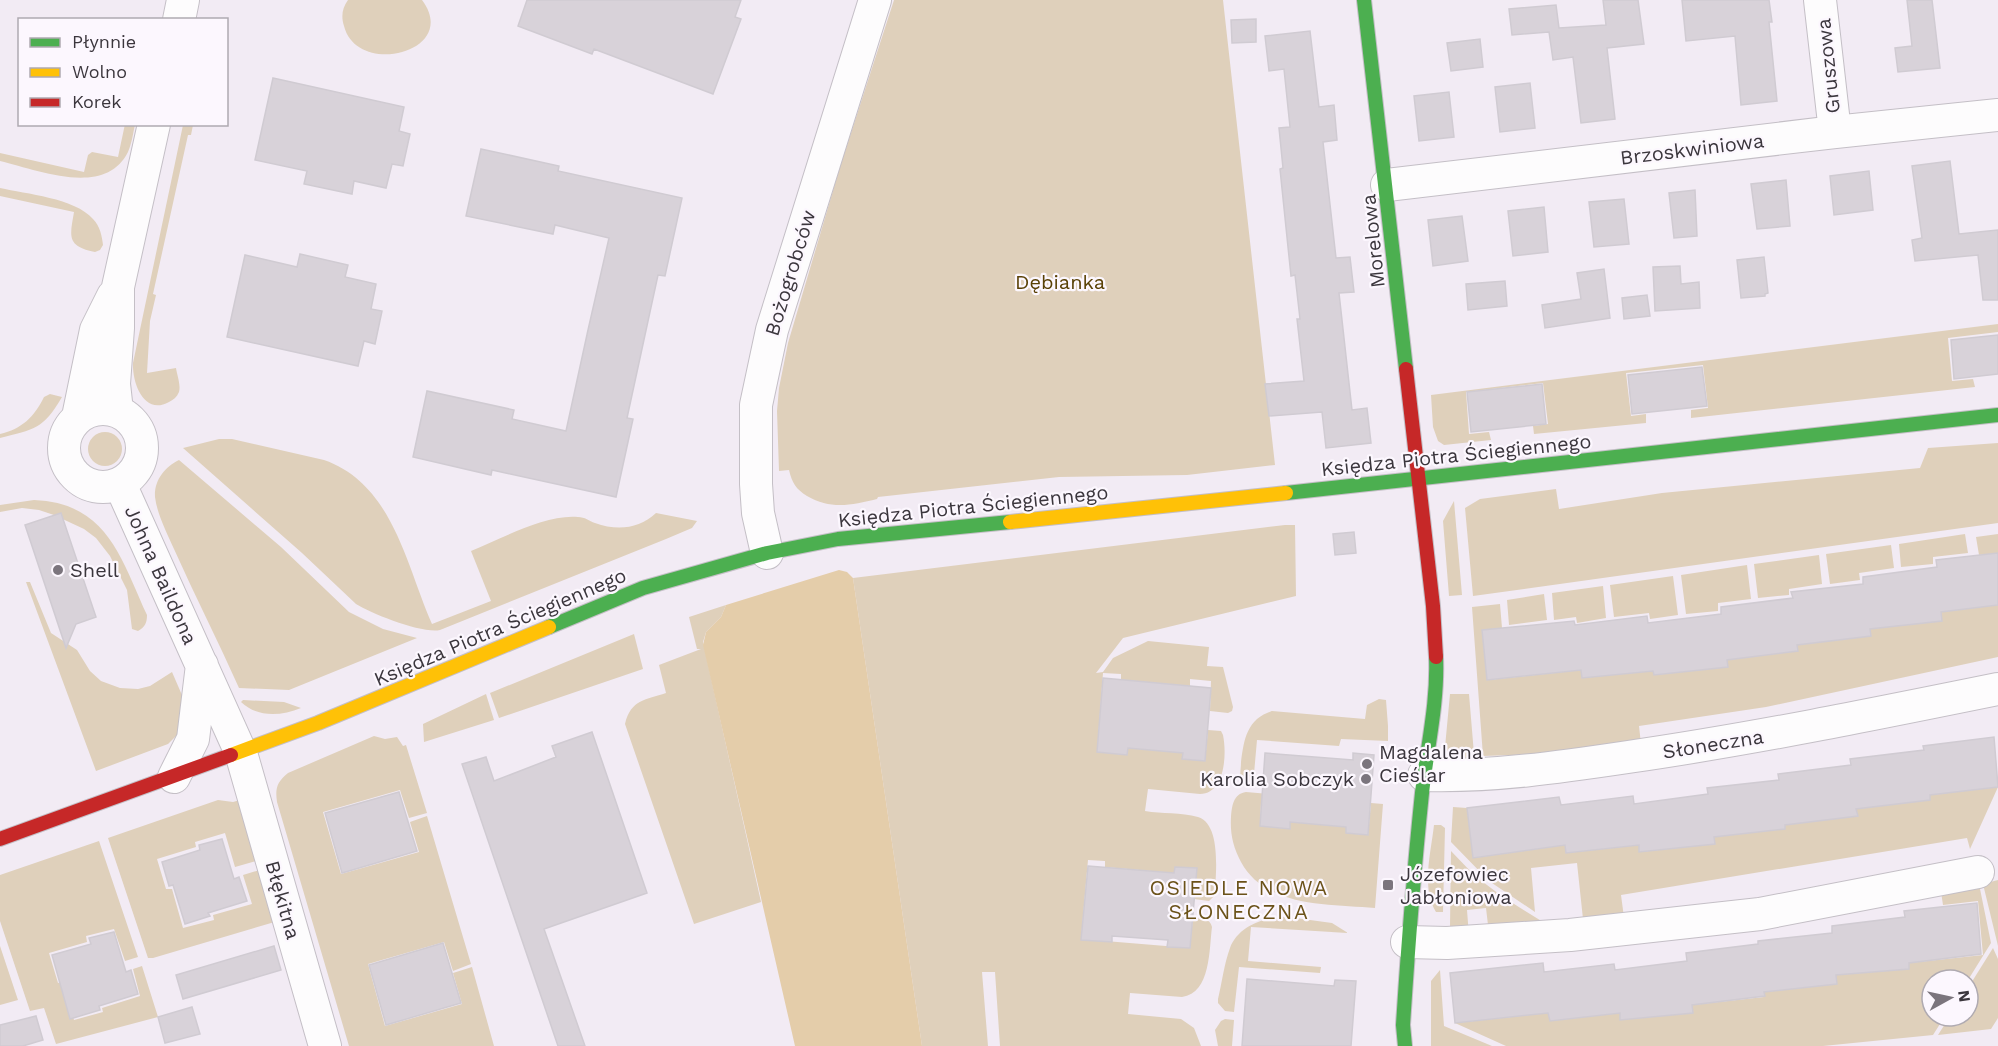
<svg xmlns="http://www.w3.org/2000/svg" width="1998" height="1046" font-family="'Work Sans',sans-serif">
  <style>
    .green { fill: #dfd0bb }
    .forest { fill: #e4cdaa }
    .building { fill: #d8d2d9; stroke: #d0cbd2; stroke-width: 1.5 }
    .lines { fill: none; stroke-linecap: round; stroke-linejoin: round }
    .street-casing { stroke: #c4bfc6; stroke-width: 34 }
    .fast-casing { stroke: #c4bfc6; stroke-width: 16 }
    .slow-casing { stroke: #c4bfc6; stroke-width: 16 }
    .jam-casing { stroke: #c4bfc6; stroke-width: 16 }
    .street { stroke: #fdfcfd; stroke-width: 32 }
    .fast { stroke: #4caf50; stroke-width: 14 }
    .slow { stroke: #ffc107; stroke-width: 14 }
    .jam { stroke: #c62828; stroke-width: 14 }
    .poi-dot { fill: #7b757d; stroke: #fcf7fe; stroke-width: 2 }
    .labels { text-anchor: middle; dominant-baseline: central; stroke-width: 4.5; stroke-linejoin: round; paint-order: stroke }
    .street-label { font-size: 20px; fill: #3b363d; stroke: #fcf7fe }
    .park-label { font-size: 20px; fill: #594105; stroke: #fcf7fe }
    .poi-label { font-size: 20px; fill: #3b363d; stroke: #fcf7fe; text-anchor: start }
    .neighbourhood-label { font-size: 21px; letter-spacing: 1.5px; fill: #6b5219; stroke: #fcf7fe }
  </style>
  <rect width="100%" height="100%" fill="#f2ebf4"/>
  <path class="green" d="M348,0H422C461,52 357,78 344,26C341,17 342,8 348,0Z
    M894,0H1223L1275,465L1187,475L1059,477L878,497L877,499C852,505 831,510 807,496C796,489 792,483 789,470L779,471L777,411L779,388L788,343L840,167Z
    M125,124L135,125C133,133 132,143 128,152C105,198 38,170 0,161V153L84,172L88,155L92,152L118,157Z
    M183,125H193L191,135H188L153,294L156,295L150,321L147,373L176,368C177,375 181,385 179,392C177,397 173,400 169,402C144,416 132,383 133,363Z
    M0,188C26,194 75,198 93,219C100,226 102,236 103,245L100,250L95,252C66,246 70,236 74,212L0,196Z
    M1998,324V332L1948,338L1952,381L1973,379L1975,387L1691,418V410L1708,408L1703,365L1626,373L1631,416L1646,414V423L1534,434L1533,426L1548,424L1543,383L1466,392L1469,434L1489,432L1491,440L1444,445L1438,441L1433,427L1431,395Z
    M50,394L62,397C43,430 34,429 0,438V434C22,429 34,417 44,397Z
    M88 449a17 17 0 1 1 34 0a17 17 0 1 1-34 0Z
    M219,439H232L324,460C393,484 406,565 432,624L491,601L471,551C501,539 545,514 578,517C585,517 589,521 595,523C617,531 639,529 656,513L697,521L692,528L666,539L440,630C423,634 372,614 356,604L302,553L183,448Z
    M1998,443V523L1473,596L1465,508L1480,499L1556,489L1559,509L1662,493L1920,468L1928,448Z
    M179,460L281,547L349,612L383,629L417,638L289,690L239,688C218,641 195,596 174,549C167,533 157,514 155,497C154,480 165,467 179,460Z
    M34,500C108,503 121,559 147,615C147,623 145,627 138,631L132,629L127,590L110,556L96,538L84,529L54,515L39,510L22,508L0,512V505Z
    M1454,501L1462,595L1449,596L1443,521Z
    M1285,525H1295L1296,596L1123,638L1096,673L1103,672L1113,658L1148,641L1209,647L1207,666L1223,667L1233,707L1232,711L1228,713L1210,711L1211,681L1190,679V686L1121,680V674L1103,673L1097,752L1127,755L1128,748L1183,753V759L1205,761L1208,730L1221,731L1223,735C1227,754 1225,794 1200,794L1148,789L1145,811C1162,814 1181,812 1198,817C1221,824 1216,872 1215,891L1214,896L1209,901L1194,899L1196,868L1175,867L1174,873L1105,867V861L1088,860L1081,939L1190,948L1193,917C1201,918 1210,918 1212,927C1209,949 1211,993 1182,997L1130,993L1128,1014L1181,1019L1194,1028L1201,1046H1000L995,972H982L988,1046H922L853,578Z
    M1965,534L1968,553L1933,557V564L1901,567L1899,544Z
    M1998,534V553L1979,555L1976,537Z
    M1891,545L1894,568L1859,573L1860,580L1830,584L1826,554Z
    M1819,555L1822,584L1789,589V595L1758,598L1754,564Z
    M1747,565L1751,599L1718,603V611L1686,614L1681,575Z
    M1673,576L1678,615L1650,619L1649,613L1614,617L1610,585Z
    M26,582H30L51,633L77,650L90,671L101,681L120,688L138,689L150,686L172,672L188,709L179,733L168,744L96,771Z
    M1603,586L1606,618L1577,623L1576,617L1554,620L1552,593Z
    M1544,594L1547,620L1509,625L1507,600Z
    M1500,604L1502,628L1482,630L1488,680L1581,670L1582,678L1653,671L1654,675L1727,667V660L1798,651L1797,645L1870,636V629L1941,612L1998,605V657L1766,707L1639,726L1641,744L1575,753L1483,756L1472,607Z
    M726,605L721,617L706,632L703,642L761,902L694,924L625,724C631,699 646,700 666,693L659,665L701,649H697L689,617Z
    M634,634L643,669L499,718L490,693Z
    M486,694L494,720L424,742L423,724Z
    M1450,694H1469L1475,766L1453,760L1445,747Z
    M1379,699L1386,700L1388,726V741L1341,739L1339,746L1257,740L1253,785L1242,782C1239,775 1241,770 1241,762C1244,739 1247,719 1272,711L1365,719L1367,705Z
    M243,700L284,702L301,708C281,716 258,718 241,702Z
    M374,736L385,739L397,737L403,746L406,745L427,813L409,818L400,790L323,812L341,874L419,852L410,822L427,816L471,964L453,971L444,942L368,964L385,1026L462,1004L453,973L472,967L494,1046H349L277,802C275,788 277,782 288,773Z
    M1998,787L1970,849L1967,838L1621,895L1625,925L1583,919L1577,863L1531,868L1535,912L1489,881L1451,842L1453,807L1467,808L1473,858L1565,845L1566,853L1639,845L1640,852L1714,844V837L1785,829V825L1857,816L1856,809L1930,800V795Z
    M1246,792L1269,794L1261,803L1260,826L1289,828L1290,822L1346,827V833L1368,835L1371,803L1383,804L1375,908C1329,904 1266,908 1241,862C1233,847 1230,834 1231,817C1232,806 1233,794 1246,792Z
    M218,800L233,802L240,800L260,860L235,867L225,833L195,842L196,847L157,859L166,889H172L183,928L214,920L213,915L252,904L243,875L263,869L278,921L153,958H148L108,838Z
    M1434,825H1441L1445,828L1443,912H1436C1421,887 1431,853 1434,825Z
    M99,841L138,957L125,961L114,929L86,936L87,942L49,953L58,983L62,982L74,1020L103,1012L102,1008L140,996L133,969L142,966L158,1017L56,1044L44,1008L30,1011L0,921V875Z
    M1451,851L1475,876L1503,897L1543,922L1488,925L1486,908L1467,910L1469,936L1450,927Z
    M1998,880V946L1983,884Z
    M1979,884L1991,943L1968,980H1932V1016H1945L1933,1035L1823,1046H1506L1455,1023L1548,1013L1550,1021L1620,1013V1020L1692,1013V1005L1764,997V992L1837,984L1836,975L1909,969V963L1983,955L1978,901L1943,905L1941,892Z
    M1288,917L1332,923L1348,933L1251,927L1248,961L1321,967L1320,973L1239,967L1234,1012L1225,1011L1218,1003V999C1222,983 1224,964 1230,948C1238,926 1266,916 1288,917Z
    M0,946L18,1000L0,1005Z
    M1993,948L1998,959V1018L1991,1029L1938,1035L1950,1016H1968V988Z
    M1440,970L1444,1026L1492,1046H1431V981Z
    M1225,1019L1234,1020L1232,1046H1218L1215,1030L1221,1021Z"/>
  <path class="forest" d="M839,570L847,572L853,578L922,1046H795L703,645L706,632L721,617L726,605Z"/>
  <path class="building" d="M527,0H741L735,17L741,19L713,94L594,49L592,54L518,26Z
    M1603,0H1638L1644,44L1607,48L1615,119L1581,123L1573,57L1553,60L1549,32L1512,35L1509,9L1556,5L1559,28L1606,25Z
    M1682,0H1769L1772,22H1769L1777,101L1741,105L1735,36L1686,41Z
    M1907,0H1932L1940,68L1898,72L1895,48L1912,46Z
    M1256,19V42L1232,43L1231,20Z
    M1310,31L1319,107L1334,105L1337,140L1323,142L1336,258L1350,257L1354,292L1339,293L1352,410L1367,408L1371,443L1326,448L1322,412L1269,416L1265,384L1304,381L1297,319H1300L1295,275L1291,276L1280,169L1283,168L1279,128L1290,127L1284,69L1269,71L1265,36Z
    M1480,39L1483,67L1451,71L1447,43Z
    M273,78L404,107L399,131L410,134L403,166L392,164L386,188L354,181L352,194L304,184L307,171L255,160Z
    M1530,83L1535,128L1500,132L1495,87Z
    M1449,92L1454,137L1419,141L1414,96Z
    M481,149L559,166L558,171L682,198L665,276L658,275L653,298L627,418L633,419L616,497L492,470L491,475L413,457L427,391L514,410L512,419L566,431L588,330L609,238L555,225L553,234L466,216Z
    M1950,161L1959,234L1998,230V300H1983L1978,255L1915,261L1912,240L1922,238L1912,166Z
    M1869,171L1873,210L1834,215L1830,176Z
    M1786,180L1790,226L1757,229L1751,184Z
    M1695,190L1697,236L1674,238L1669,193Z
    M1624,199L1629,244L1594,247L1589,202Z
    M1544,207L1548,252L1513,256L1508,211Z
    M1462,216L1468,261L1433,266L1428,220Z
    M300,254L348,265L345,277L376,284L371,309L382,311L375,344L364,341L358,366L227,337L245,255L297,267Z
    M1764,257L1768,293L1765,294V296L1741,298L1737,260Z
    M1680,266L1681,284L1699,282L1700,308L1655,311L1653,267Z
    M1604,269L1610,318L1545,328L1542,305L1581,299L1577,273Z
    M1505,281L1507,306L1468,310L1466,284Z
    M1647,295L1650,316L1624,319L1622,298Z
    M1998,335V374L1954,379L1951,340Z
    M1702,367L1707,406L1632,414L1628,375Z
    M1542,384L1546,424L1471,432L1467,392Z
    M61,513L96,617L76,624L66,648L25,525Z
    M1354,532L1356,553L1335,555L1333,534Z
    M1998,553V605L1941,612L1942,621L1870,629L1871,636L1797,645L1798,651L1727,660L1728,667L1654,675L1653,671L1582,678L1581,670L1487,680L1482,630L1574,621L1575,625L1647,616L1648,623L1721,614V607L1793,598L1791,592L1863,584V577L1937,567L1936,560Z
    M1103,678L1211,688L1205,761L1182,759L1183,753L1128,748L1127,755L1097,752Z
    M592,732L647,893L544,929L585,1046H558L462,764L486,757L494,781L556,757L552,746Z
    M1994,737L1998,787L1930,795V800L1856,809L1858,816L1785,825V829L1714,837L1715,844L1639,852V845L1566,853L1565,845L1473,858L1467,808L1559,797L1561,805L1633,796L1634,804L1708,794L1707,788L1779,780L1778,774L1851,765L1850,759L1924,750L1923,746Z
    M1265,753L1353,760V753L1374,755L1368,835L1346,833V827L1290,822V829L1260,826Z
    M399,792L417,851L342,873L325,813Z
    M222,839L234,879L239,877L247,901L208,913L210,916L185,924L173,885L169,886L162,862L200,850L199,845Z
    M1088,866L1174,873L1175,867L1197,868L1190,948L1167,947L1168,940L1112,936V942L1081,940Z
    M1977,903L1981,954L1909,963V969L1836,975L1837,984L1764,992L1765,996L1692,1005L1693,1013L1620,1020V1013L1550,1021L1548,1013L1455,1023L1450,973L1543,963L1544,972L1614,964L1615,970L1687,961L1686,953L1758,944V941L1832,933V926L1905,917L1904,911Z
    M114,932L126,972L131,970L138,994L99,1006L100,1010L70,1019L52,955L91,944L89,938Z
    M443,943L461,1003L386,1025L369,965Z
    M274,946L281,970L183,999L176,975Z
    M1247,979L1334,986L1335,980L1356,981L1351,1046H1242Z
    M192,1007L200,1034L165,1043L158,1017Z
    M36,1016L43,1040L23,1046H0V1025Z"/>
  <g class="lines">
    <defs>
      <path id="street" d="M1820,0L1835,132
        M179,20L183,0
        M1387,185L1835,132L1998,115
        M64 448a39 39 0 1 1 78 0a39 39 0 1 1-78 0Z
        M117,411L114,384L118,328V287L154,124
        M78,417L96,330L113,296
        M120,484L241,753L325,1046
        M767,553L758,513L756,484V405L772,330L875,0
        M1424,775C1492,777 1561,767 1628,757C1752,739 1875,714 1998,689
        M174,777L193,739L202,665
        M1407,942L1447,943L1570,935L1760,914L1978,872"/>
      <path id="fast" d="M1364,0L1406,369
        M1286,493L1998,415
        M549,627L643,588L767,553L838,539L1010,522
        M1405,1046L1403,1025C1408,947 1414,870 1422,793C1427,748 1438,703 1436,657"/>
      <path id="slow" d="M1010,522L1286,493
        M231,755L318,723L549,627"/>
      <path id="jam" d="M1406,369L1433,606L1436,657
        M0,839L231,755"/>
    </defs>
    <use href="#street" class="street-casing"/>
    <use href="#fast" class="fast-casing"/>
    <use href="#slow" class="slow-casing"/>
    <use href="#jam" class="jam-casing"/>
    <use href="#street" class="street"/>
    <use href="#fast" class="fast"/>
    <use href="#slow" class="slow"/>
    <use href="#jam" class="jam"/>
  </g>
  <g class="poi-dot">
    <circle cx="58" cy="570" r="6"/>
    <circle cx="1367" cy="764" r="6"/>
    <circle cx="1366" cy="779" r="6"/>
    <rect x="1382" y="879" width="12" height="12" rx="3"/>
  </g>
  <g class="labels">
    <g class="street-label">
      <text transform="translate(1828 66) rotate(-96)">Gruszowa</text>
      <text transform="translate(1692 149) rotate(-7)">Brzoskwiniowa</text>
      <text transform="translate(1373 241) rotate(-96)">Morelowa</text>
      <text transform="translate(790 273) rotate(-73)">Bożogrobców</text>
      <text transform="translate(1456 455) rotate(-6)">Księdza Piotra Ściegiennego</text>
      <text transform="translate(973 506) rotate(-6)">Księdza Piotra Ściegiennego</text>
      <text transform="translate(161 575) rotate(66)">Johna Baildona</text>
      <text transform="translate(500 627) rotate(-23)">Księdza Piotra Ściegiennego</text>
      <text transform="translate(1713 744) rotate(-9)">Słoneczna</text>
      <text transform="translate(283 900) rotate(74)">Błękitna</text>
    </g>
    <g class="park-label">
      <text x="1060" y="282">Dębianka</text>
    </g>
    <g class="poi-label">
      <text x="70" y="570">Shell</text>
      <text x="1379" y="752">Magdalena<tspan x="1379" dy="23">Cieślar</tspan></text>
      <text x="1354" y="779" text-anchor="end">Karolia Sobczyk</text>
      <text x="1400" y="874">Józefowiec<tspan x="1400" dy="23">Jabłoniowa</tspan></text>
    </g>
    <g class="neighbourhood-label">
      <text x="1239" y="887">OSIEDLE NOWA<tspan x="1239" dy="24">SŁONECZNA</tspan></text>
    </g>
  </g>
  <rect x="18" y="18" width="210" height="108" fill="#fcf7fe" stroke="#afaab1" stroke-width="1.5"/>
  <rect x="30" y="38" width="30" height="9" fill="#4caf50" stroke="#afaab1" stroke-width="1.5"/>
  <text x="72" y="48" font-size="18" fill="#3b363d">Płynnie</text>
  <rect x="30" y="68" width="30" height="9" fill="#ffc107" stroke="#afaab1" stroke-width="1.5"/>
  <text x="72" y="78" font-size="18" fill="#3b363d">Wolno</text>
  <rect x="30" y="98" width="30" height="9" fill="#c62828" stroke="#afaab1" stroke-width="1.5"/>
  <text x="72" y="108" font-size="18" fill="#3b363d">Korek</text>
  <g transform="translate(1950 998) rotate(82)"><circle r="28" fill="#fcf7fe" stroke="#afaab1" stroke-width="1.5"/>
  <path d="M0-4.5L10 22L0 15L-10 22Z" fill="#7b757d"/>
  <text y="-9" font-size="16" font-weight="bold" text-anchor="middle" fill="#3b363d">N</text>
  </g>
</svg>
